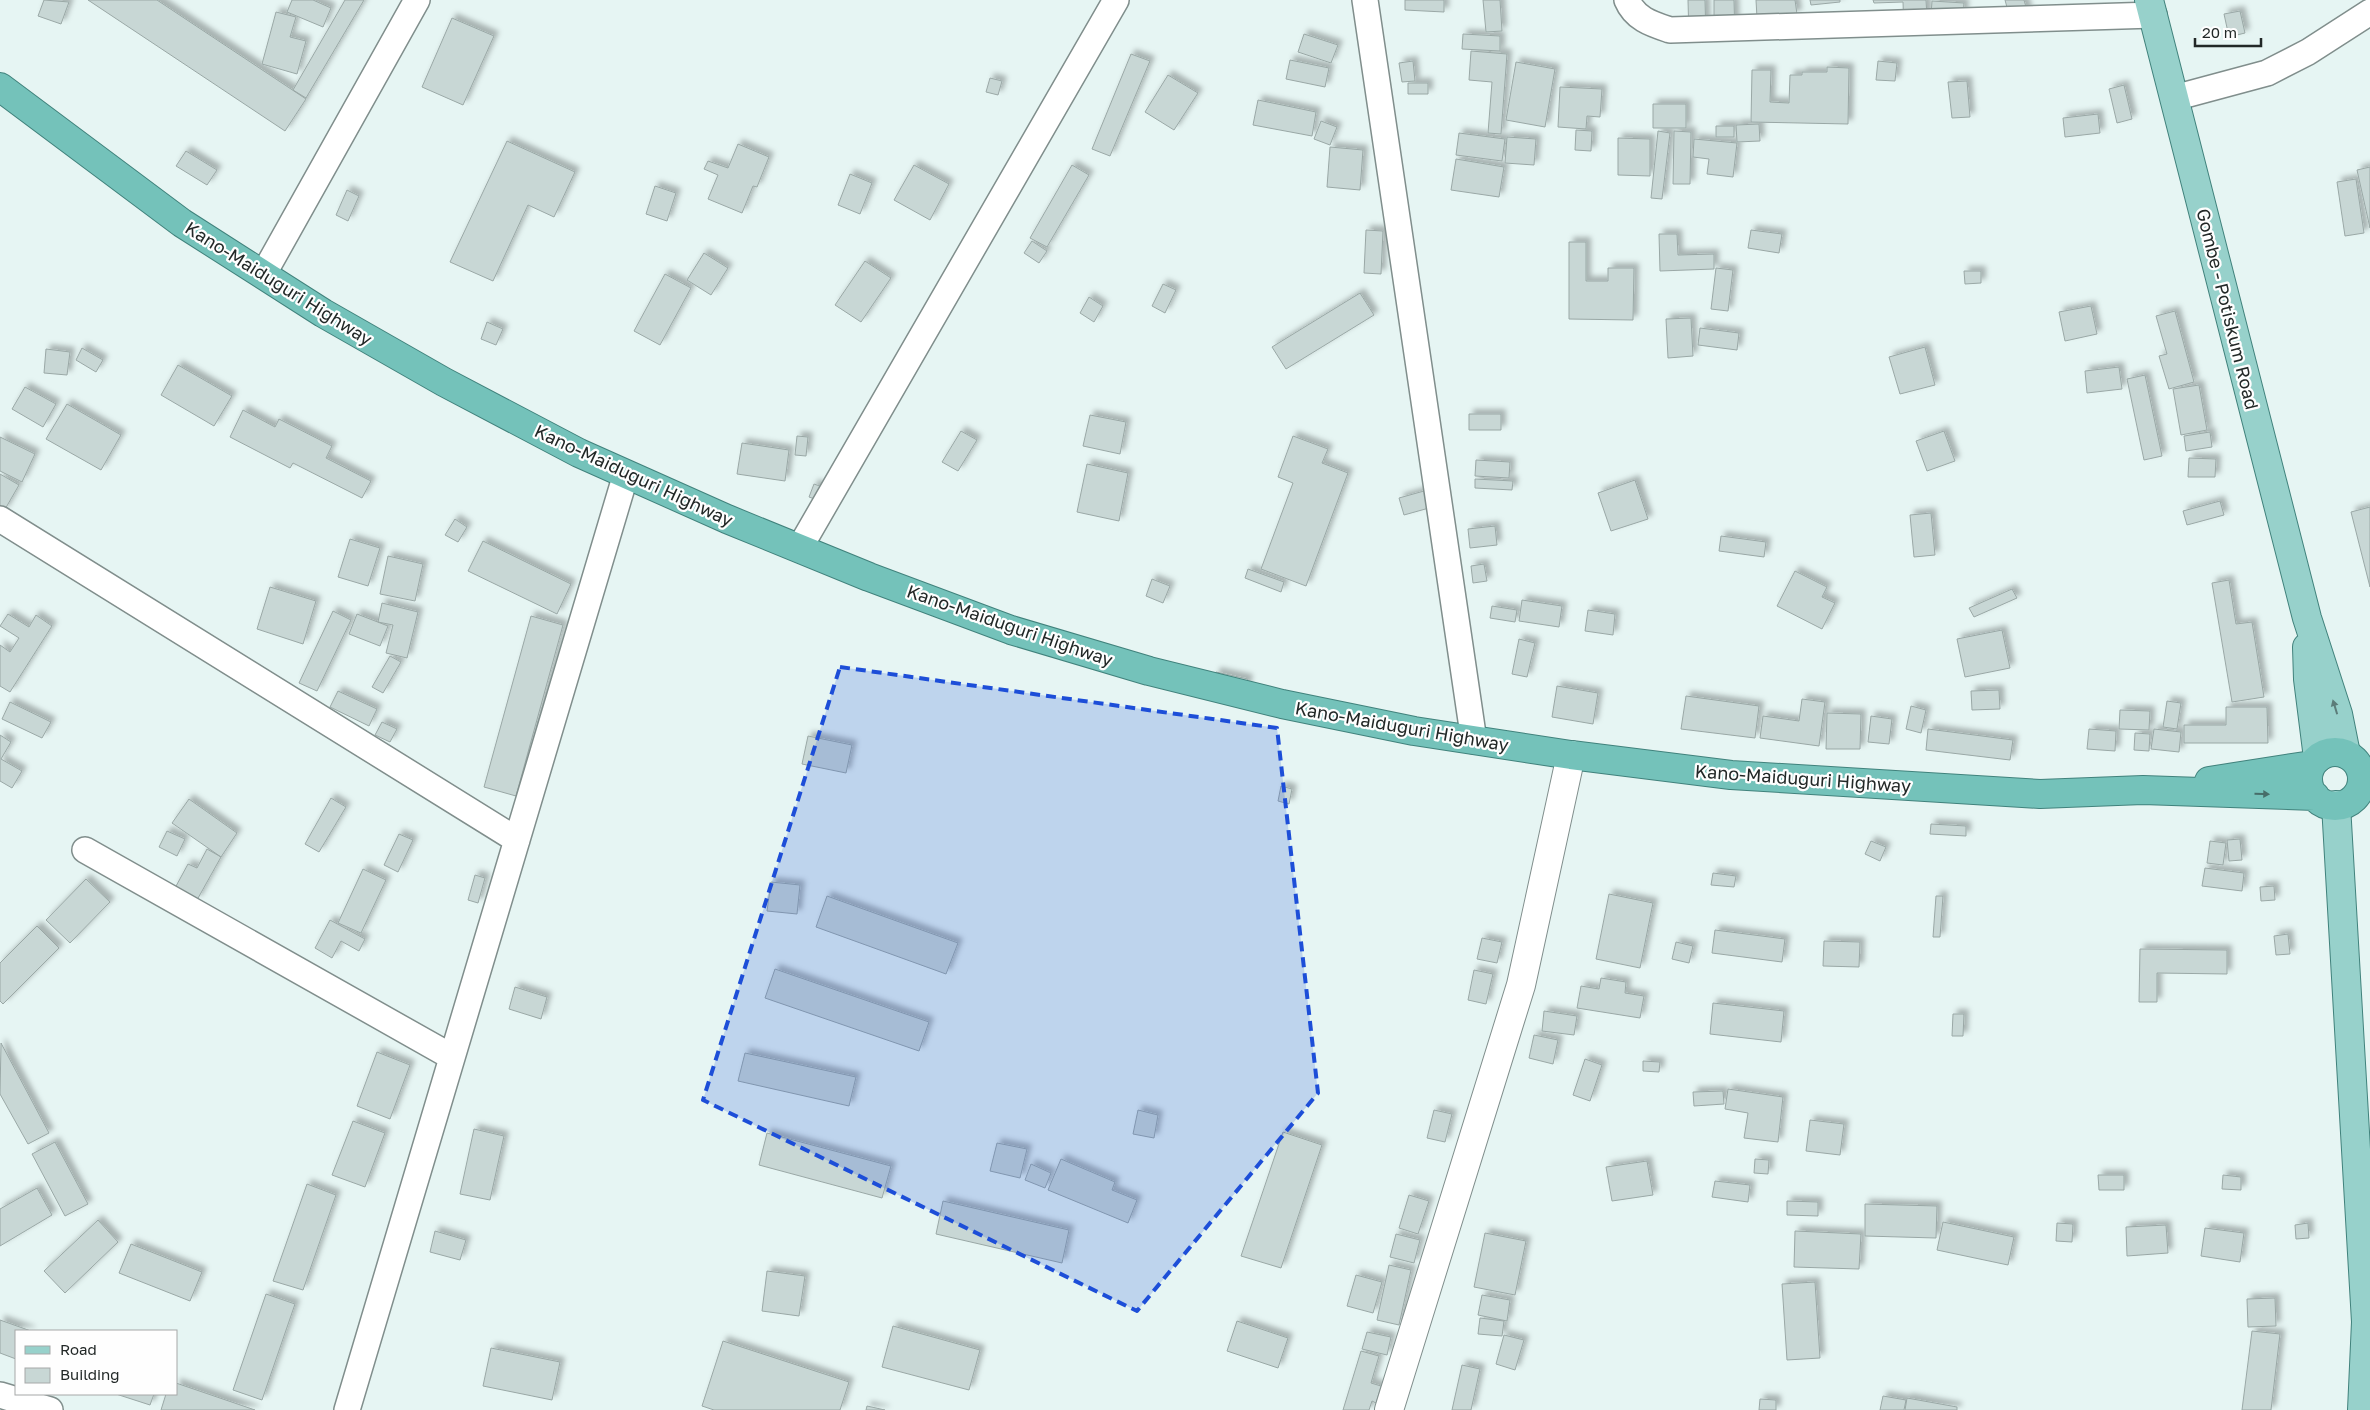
<svg xmlns="http://www.w3.org/2000/svg" width="2370" height="1410" font-family="'Golos Text',sans-serif">
  <style>
    .building { fill: #c8d7d5; stroke: #9aa8a6; filter: url(#shadow) }
    .lines { fill: none; stroke-linecap: round; stroke-linejoin: round }
    .minor-casing { stroke: #808e8c; stroke-width: 28 }
    .tertiary-casing { stroke: #808e8c; stroke-width: 30 }
    .primary-casing { stroke: #41827c; stroke-width: 30 }
    .trunk-casing { stroke: #41827c; stroke-width: 30 }
    .minor { stroke: #fff; stroke-width: 25 }
    .tertiary { stroke: #fff; stroke-width: 28 }
    .primary { stroke: #97d1cb; stroke-width: 28 }
    .trunk { stroke: #74c2ba; stroke-width: 28 }
    .oneway { fill: #5c7c79 }
    .oneway2 { fill: #476d69 }
    .marked { fill: #1d4ed8; fill-opacity: 0.2; stroke: #1d4ed8; stroke-width: 4; stroke-dasharray: 10 6; stroke-linejoin: round }
    .labels { text-anchor: middle; dominant-baseline: central; stroke-width: 4.5; stroke-linejoin: round; paint-order: stroke }
    .street-label { font-size: 18px; fill: #222827; stroke: #fefefe }
  </style>
  <defs>
    <filter id="shadow"><feDropShadow dx="4.5" dy="-4.5" stdDeviation="2.5" flood-color="#0004"/></filter>
  </defs>
  <rect width="100%" height="100%" fill="#e6f5f3"/>
  <path class="building" d="M44,0L69,2L61,24L38,16Z
    M88,0H157L306,99L285,131Z
    M292,0H313L331,8L323,27L287,12Z
    M345,0H364L306,98L293,90Z
    M1405,0H1444V12L1405,10Z
    M1483,0H1500L1502,31L1486,32Z
    M1688,0H1705L1706,37L1689,38Z
    M1714,0H1734L1735,37H1714Z
    M1756,0H1795L1797,14L1757,18Z
    M1810,0H1840V2L1811,5Z
    M1873,0H1926L1928,33H1904L1903,2L1874,3Z
    M2005,0H2024L2029,17L2011,22Z
    M1932,1L1964,3L1963,16L1931,15Z
    M2240,11L2245,33L2229,37L2224,14Z
    M276,12L296,17L290,37L306,41L297,74L262,64Z
    M452,18L494,36L463,105L422,87Z
    M1304,34L1338,45L1331,63L1298,52Z
    M1463,34L1500,36V51L1462,49Z
    M1471,51L1507,54L1501,134L1488,133L1492,82L1469,80Z
    M1131,54L1150,61L1110,156L1092,149Z
    M1290,60L1329,68L1325,87L1286,79Z
    M1413,61L1415,81L1402,82L1399,63Z
    M1878,61L1897,63L1895,81L1876,80Z
    M1516,62L1555,69L1545,127L1506,120Z
    M1827,67L1849,68L1848,124L1751,122L1752,70H1771L1770,102L1789,103L1790,75H1802V72H1827Z
    M1168,75L1198,93L1174,130L1145,112Z
    M990,78L1002,81L998,95L986,92Z
    M1967,81L1970,117L1952,118L1948,82Z
    M1408,83H1428V94H1408Z
    M2124,85L2132,119L2117,123L2109,89Z
    M1560,87L1602,89L1600,117L1587,116L1586,129L1558,127Z
    M1258,100L1316,112L1312,136L1253,125Z
    M1653,104H1686V128H1653Z
    M2098,114L2100,133L2065,137L2063,118Z
    M1321,121L1337,127L1330,145L1314,139Z
    M1759,124L1760,141L1737,142L1736,125Z
    M1716,126H1734V137H1716Z
    M1576,130L1592,131L1591,151L1575,150Z
    M1658,131L1670,133L1662,199L1651,198Z
    M1674,131L1691,132L1690,184H1673Z
    M1459,133L1505,139L1502,161L1456,155Z
    M1507,137L1536,139L1534,165L1505,163Z
    M1618,138L1650,139V176L1618,175Z
    M1694,139L1737,143L1733,177L1707,174L1709,159L1693,157Z
    M507,141L575,172L554,217L528,205L493,281L450,262Z
    M738,144L769,157L757,187L753,186L742,213L708,199L718,175L704,169L708,161L728,168Z
    M1330,147L1363,150L1360,190L1327,187Z
    M186,151L217,170L207,185L176,166Z
    M1456,159L1504,167L1499,197L1451,190Z
    M914,165L949,184L930,220L894,200Z
    M1072,165L1089,175L1047,247L1030,238Z
    M2370,167V228L2357,170Z
    M850,174L872,183L860,214L838,205Z
    M2356,179L2364,233L2345,236L2337,182Z
    M655,186L676,193L667,221L646,214Z
    M347,190L359,196L348,221L336,215Z
    M1366,230L1383,231L1381,274L1364,273Z
    M1751,230L1782,234L1779,253L1748,248Z
    M1659,234H1677L1678,255L1714,254V269L1660,271Z
    M1032,241L1047,251L1039,263L1024,253Z
    M1569,242H1586V281H1608V268H1634L1633,320L1569,319Z
    M704,253L728,268L711,295L687,280Z
    M865,261L891,278L861,322L835,305Z
    M1716,268L1733,270L1728,311L1711,309Z
    M1964,271H1981V283L1965,284Z
    M665,274L691,288L660,345L634,331Z
    M1163,284L1176,290L1165,313L1152,306Z
    M1360,293L1374,315L1286,369L1272,347Z
    M1089,297L1103,306L1094,322L1080,313Z
    M2091,306L2097,334L2065,341L2059,312Z
    M2175,311L2194,382L2169,389L2159,356L2167,354L2156,316Z
    M1691,318L1693,356L1668,358L1666,319Z
    M487,322L503,329L496,345L481,339Z
    M1700,328L1739,333L1737,350L1698,345Z
    M1925,347L1935,385L1900,394L1889,357Z
    M82,348L103,360L96,372L76,360Z
    M46,349L70,352L67,375L44,373Z
    M178,365L232,396L214,426L161,395Z
    M2119,367L2122,389L2087,393L2085,371Z
    M2145,375L2162,456L2144,460L2127,379Z
    M2199,385L2207,430L2181,435L2173,389Z
    M25,387L56,404L43,427L12,409Z
    M67,404L121,435L101,470L46,439Z
    M243,410L275,427L279,419L332,446L326,458L371,481L362,498L293,463L290,468L230,437Z
    M1469,414H1501V430H1469Z
    M1090,415L1126,422L1120,454L1083,446Z
    M961,431L977,440L958,471L942,462Z
    M1944,431L1955,461L1927,471L1916,441Z
    M2210,432L2212,447L2186,451L2184,436Z
    M797,436L808,437L806,456L795,455Z
    M1293,436L1328,449L1322,463L1348,473L1306,586L1261,569L1293,483L1278,477Z
    M0,437L35,454L22,482L0,471Z
    M742,443L789,450L785,481L737,474Z
    M2189,458L2216,459L2215,477H2188Z
    M1476,460L1510,462L1509,478L1475,476Z
    M1087,464L1128,473L1119,521L1077,512Z
    M0,474L19,485L4,511L0,509Z
    M1475,479L1513,481L1512,490L1475,488Z
    M1635,480L1648,519L1611,531L1598,493Z
    M814,484L828,489L823,502L809,497Z
    M1424,491L1429,508L1404,515L1399,498Z
    M2220,501L2224,515L2187,525L2183,511Z
    M2370,507V587L2351,512Z
    M1931,513L1935,555L1914,557L1910,515Z
    M455,519L467,527L458,542L445,535Z
    M1495,526L1497,545L1470,548L1468,529Z
    M1721,536L1766,542L1764,557L1719,551Z
    M350,539L380,548L368,586L338,577Z
    M483,541L571,584L557,614L468,571Z
    M388,556L423,564L415,601L380,594Z
    M1484,564L1487,581L1473,583L1471,566Z
    M1248,569L1284,582L1281,592L1245,578Z
    M1795,571L1827,587L1822,597L1835,603L1822,629L1777,606Z
    M1152,579L1170,586L1163,603L1146,596Z
    M2229,580L2236,624L2252,622L2264,697L2232,702L2212,583Z
    M270,587L316,601L303,644L257,629Z
    M2012,589L2017,598L1974,617L1969,608Z
    M1522,600L1562,606L1559,627L1519,621Z
    M382,603L418,612L407,658L386,653L393,625L378,622Z
    M1492,606L1517,610L1515,622L1490,618Z
    M1588,610L1615,614L1613,635L1585,631Z
    M333,611L351,620L317,691L299,683Z
    M8,614L29,627L36,615L52,626L10,692L0,686V645L10,652L19,638L0,626Z
    M357,614L388,626L380,646L349,634Z
    M531,616L563,625L516,796L484,787Z
    M2002,630L2010,668L1965,677L1957,639Z
    M1519,639L1535,643L1527,677L1512,674Z
    M390,656L401,662L383,693L372,687Z
    M1216,672L1248,679L1246,688L1214,681Z
    M1557,686L1598,693L1593,724L1552,717Z
    M1999,690L2000,709L1972,710L1971,691Z
    M338,691L377,709L369,726L330,707Z
    M1686,696L1759,706L1755,738L1681,729Z
    M1802,699L1825,702L1819,746L1760,738L1763,716L1799,721Z
    M2167,701L2181,703L2177,729L2163,727Z
    M10,702L51,722L42,738L2,719Z
    M1911,706L1926,710L1921,733L1906,729Z
    M2226,707H2267L2268,743H2184V725H2226Z
    M2120,710L2150,711L2149,730L2119,729Z
    M1827,713L1861,714L1860,749H1826Z
    M1871,716L1892,719L1889,744L1868,742Z
    M382,722L397,729L390,742L375,735Z
    M1928,729L2013,740L2010,760L1926,750Z
    M2089,729L2116,731L2115,751L2087,749Z
    M2154,729L2181,732L2179,752L2151,749Z
    M2135,733L2150,734L2149,751L2134,750Z
    M0,735L11,742L1,759L22,771L12,788L0,781Z
    M808,736L852,745L846,773L802,764Z
    M1281,786L1292,789L1289,804L1278,801Z
    M331,798L346,807L319,852L305,844Z
    M189,799L237,833L221,857L172,823Z
    M1931,824L1966,826V836L1930,834Z
    M167,831L185,839L177,856L159,847Z
    M399,834L413,840L398,872L384,865Z
    M2240,839L2242,860L2229,861L2227,840Z
    M1871,841L1886,847L1880,861L1865,854Z
    M2210,841L2226,843L2223,865L2207,863Z
    M207,849L221,857L197,900L175,888L188,864L197,868Z
    M2205,868L2244,873L2242,891L2202,886Z
    M363,869L386,880L361,933L338,923Z
    M1713,873L1736,876L1734,887L1711,885Z
    M475,875L485,878L478,903L468,900Z
    M86,879L110,902L70,943L46,920Z
    M771,882L800,885L797,914L767,911Z
    M2274,886L2275,900L2261,901L2260,887Z
    M1609,894L1653,903L1640,968L1596,959Z
    M827,896L958,943L946,974L816,927Z
    M1936,896H1943L1940,937H1933Z
    M330,920L365,939L359,951L341,941L332,958L315,948Z
    M37,926L59,948L3,1004L0,1001V963Z
    M1715,930L1785,939L1782,962L1712,953Z
    M2288,934L2290,954L2276,955L2274,936Z
    M1482,938L1502,942L1497,963L1477,959Z
    M1824,941L1860,942L1859,967L1823,966Z
    M1676,942L1693,946L1689,963L1672,959Z
    M2140,949L2227,950V974L2157,973V1002H2139Z
    M775,969L929,1022L919,1051L765,998Z
    M1474,970L1493,974L1486,1004L1468,1000Z
    M1601,978L1626,982L1625,993L1644,996L1640,1018L1577,1008L1581,986L1599,989Z
    M515,987L547,997L541,1019L509,1009Z
    M1713,1003L1784,1011L1781,1042L1710,1034Z
    M1544,1011L1577,1016L1574,1035L1542,1031Z
    M1953,1014H1964L1963,1036H1952Z
    M1534,1035L1558,1040L1553,1064L1529,1058Z
    M1,1043L49,1133L28,1144L0,1094Z
    M377,1052L410,1065L390,1119L357,1106Z
    M745,1053L856,1077L849,1106L738,1081Z
    M1585,1059L1602,1065L1590,1101L1573,1095Z
    M1643,1061L1660,1062L1659,1072L1643,1071Z
    M1728,1089L1783,1097L1778,1142L1744,1138L1748,1113L1725,1109Z
    M1723,1091L1724,1104L1694,1106L1693,1092Z
    M1138,1110L1158,1115L1154,1138L1133,1134Z
    M1434,1110L1452,1114L1445,1142L1427,1138Z
    M1810,1120L1844,1124L1840,1155L1806,1151Z
    M353,1121L385,1133L365,1187L332,1175Z
    M474,1129L504,1136L490,1200L460,1194Z
    M1283,1132L1322,1145L1281,1268L1241,1256Z
    M767,1133L891,1166L882,1198L759,1165Z
    M55,1142L88,1204L65,1216L32,1154Z
    M997,1143L1027,1149L1020,1178L990,1171Z
    M1061,1159L1115,1182L1112,1190L1137,1200L1128,1223L1048,1190Z
    M1755,1159L1769,1160L1768,1174L1754,1173Z
    M1647,1161L1653,1195L1612,1201L1606,1167Z
    M1031,1164L1051,1173L1045,1188L1025,1180Z
    M2098,1175H2124V1190H2099Z
    M2223,1175L2241,1177V1190L2222,1189Z
    M1715,1181L1750,1185L1748,1202L1712,1197Z
    M307,1184L336,1195L303,1290L273,1281Z
    M37,1188L52,1215L0,1246V1209Z
    M1409,1195L1429,1201L1418,1234L1399,1228Z
    M943,1201L1069,1230L1062,1263L936,1234Z
    M1787,1201L1818,1202V1216L1787,1215Z
    M1865,1204L1937,1206L1936,1238L1865,1236Z
    M98,1220L118,1242L65,1293L44,1271Z
    M1943,1222L2014,1237L2008,1265L1937,1250Z
    M2057,1223L2073,1224L2072,1242L2056,1241Z
    M2308,1223L2309,1238L2296,1239L2295,1225Z
    M2166,1225L2168,1253L2127,1256L2126,1227Z
    M2205,1228L2244,1233L2240,1262L2201,1256Z
    M435,1231L466,1240L460,1260L430,1252Z
    M1795,1231L1861,1234L1859,1269L1794,1267Z
    M1485,1233L1526,1241L1515,1295L1474,1287Z
    M1396,1234L1420,1240L1414,1263L1390,1257Z
    M131,1244L202,1272L190,1301L119,1273Z
    M1389,1265L1411,1270L1399,1325L1377,1320Z
    M767,1271L805,1276L799,1316L762,1311Z
    M1356,1275L1382,1282L1373,1313L1347,1306Z
    M1815,1282L1820,1358L1787,1360L1782,1284Z
    M266,1294L295,1304L262,1400L233,1390Z
    M1482,1295L1510,1300L1507,1321L1478,1315Z
    M2275,1298L2276,1326L2248,1327L2247,1299Z
    M1480,1318L1504,1321L1502,1336L1478,1334Z
    M0,1320L31,1331H16V1359L0,1353Z
    M1237,1321L1288,1338L1278,1368L1227,1351Z
    M893,1326L980,1350L969,1390L882,1367Z
    M2252,1331L2280,1334L2271,1410H2242Z
    M1367,1332L1391,1337L1387,1355L1362,1349Z
    M1504,1335L1524,1340L1515,1370L1496,1364Z
    M723,1341L849,1382L840,1410H714L702,1406Z
    M491,1348L560,1362L552,1400L483,1386Z
    M1361,1351L1379,1356L1371,1383L1381,1386L1376,1403L1372,1401L1369,1410H1343Z
    M1462,1365L1480,1369L1471,1410H1452Z
    M176,1383L255,1410H161L166,1394H176Z
    M116,1394H154L150,1405Z
    M1883,1396L1906,1400L1904,1410H1880Z
    M1907,1398L1957,1407V1410H1905Z
    M1760,1399L1776,1400V1410H1759Z
    M867,1406L885,1410H866Z"/>
  <g class="lines">
    <defs>
      <path id="minor" d="M1365,0L1474,741
        M1627,0C1635,19 1652,24 1670,30L2154,15
        M2174,98L2267,73L2308,52L2370,12
        M263,275L417,0
        M0,519L517,840
        M799,549L1116,0
        M85,850L452,1057
        M0,1395L50,1410
        M347,1410L626,474"/>
      <path id="tertiary" d="M1389,1410L1521,985L1571,755"/>
      <path id="primary" d="M2149,0L2307,618L2338,714L2346,754
        M2307,647L2308,679L2318,758
        M2336,805L2366,1322L2362,1410"/>
      <path id="trunk" d="M0,87L182,223L323,313L444,382L579,453L727,519L869,577L1011,630L1149,671L1282,704L1414,731L1571,755L1731,775L2040,794L2143,790L2315,796
        M2308 779a27 27 0 1 1 54 0a27 27 0 1 1-54 0Z
        M2209,781L2312,765"/>
    </defs>
    <use href="#minor" class="minor-casing"/>
    <use href="#tertiary" class="tertiary-casing"/>
    <use href="#primary" class="primary-casing"/>
    <use href="#trunk" class="trunk-casing"/>
    <use href="#minor" class="minor"/>
    <use href="#tertiary" class="tertiary"/>
    <use href="#primary" class="primary"/>
    <use href="#trunk" class="trunk"/>
  </g>
  <defs><path id="oneway-solid" d="M-6-.8H1V-3.2L6.5 0L1 3.2V.8H-6Z" transform="scale(1.25)"/></defs>
  <use class="oneway" href="#oneway-solid" transform="translate(2335 707) rotate(-107)"/>
  <use class="oneway2" href="#oneway-solid" transform="translate(2262 794) rotate(1)"/>
  <path class="marked" d="M840,667L1277,728L1318,1093L1137,1311L703,1100Z"/>
  <g class="labels">
    <g class="street-label">
      <text transform="translate(279 283) rotate(32)">Kano-Maiduguri Highway</text>
      <text transform="translate(2228 309) rotate(76)">Gombe - Potiskum Road</text>
      <text transform="translate(634 475) rotate(25)">Kano-Maiduguri Highway</text>
      <text transform="translate(1010 625) rotate(19)">Kano-Maiduguri Highway</text>
      <text transform="translate(1402 726) rotate(10)">Kano-Maiduguri Highway</text>
      <text transform="translate(1803 778) rotate(4)">Kano-Maiduguri Highway</text>
    </g>
  </g>
  <rect x="15" y="1330" width="162" height="65" fill="#fefefe" stroke="#a6a8a8"/>
  <rect x="25" y="1346" width="25" height="8" fill="#97d1cb" stroke="#a6a8a8"/>
  <text x="60" y="1355" font-size="15" fill="#222827">Road</text>
  <rect x="25" y="1368" width="25" height="15" fill="#c8d7d5" stroke="#a6a8a8"/>
  <text x="60" y="1380" font-size="15" fill="#222827">Building</text>
  <path d="M2195 38v8h66v-8" fill="none" stroke="#222827" stroke-width="2.5"/>
  <text x="2202" y="38" font-size="15" fill="#222827" stroke="#fefefe" stroke-width="4" paint-order="stroke">20 m</text>
</svg>
